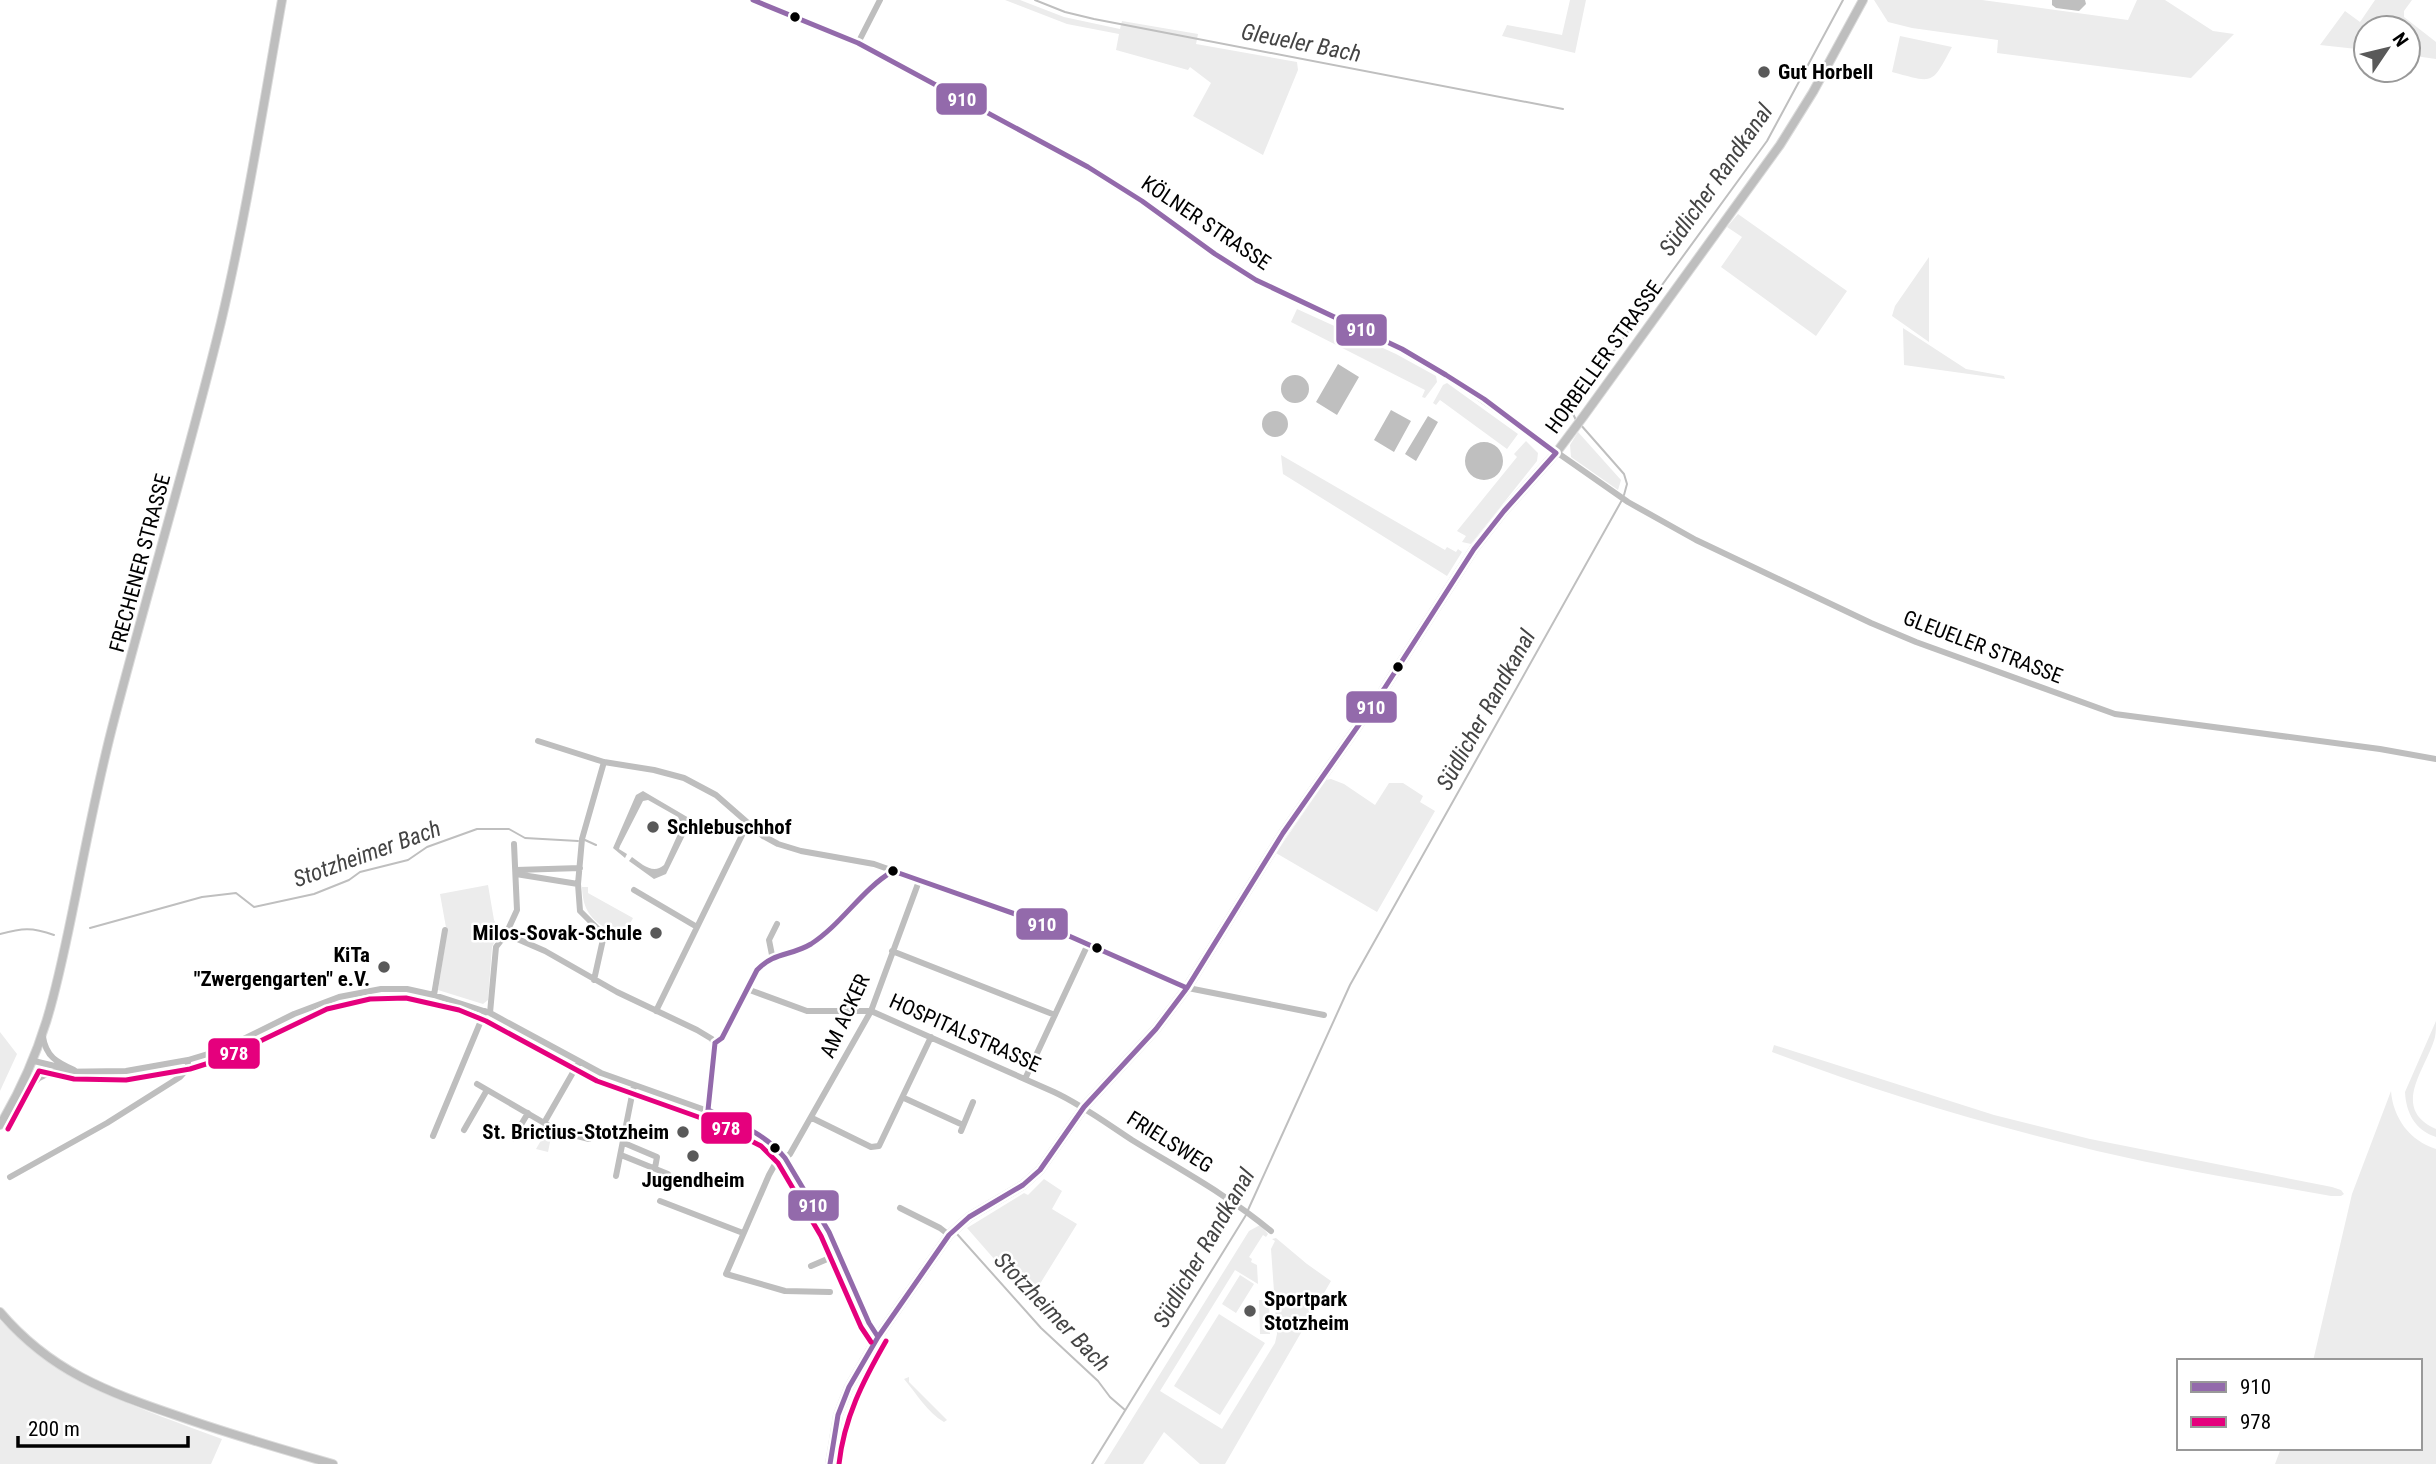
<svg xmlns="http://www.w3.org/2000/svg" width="2436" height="1464" font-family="'Roboto Condensed',sans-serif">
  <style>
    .green { fill: #ececec }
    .water { fill: #bfbfbf }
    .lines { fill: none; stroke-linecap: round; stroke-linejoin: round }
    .stream { stroke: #bfbfbf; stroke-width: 2 }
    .major-casing { stroke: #dbdbdb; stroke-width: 10 }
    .minor { stroke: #bebebe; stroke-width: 6 }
    .major { stroke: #bebebe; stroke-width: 8 }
    .bus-1-casing { stroke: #fff; stroke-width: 10 }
    .bus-2-casing { stroke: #fff; stroke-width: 10 }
    .bus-1 { stroke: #936aab; stroke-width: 5 }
    .bus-2 { stroke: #e5007d; stroke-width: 5 }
    .bus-dot { fill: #000; stroke: #fff; stroke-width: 2.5 }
    .poi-dot { fill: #595959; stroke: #fff; stroke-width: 2.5 }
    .labels { text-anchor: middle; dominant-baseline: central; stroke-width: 5; stroke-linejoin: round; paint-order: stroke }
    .poi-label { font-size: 21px; font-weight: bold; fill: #000; stroke: #fff; text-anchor: start }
    .street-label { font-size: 21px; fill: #000; stroke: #fff }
    .water-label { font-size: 23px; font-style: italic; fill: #444; stroke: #fff }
    .line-badge { stroke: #fff; stroke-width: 2.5 }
    .badge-label { font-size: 19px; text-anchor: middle; font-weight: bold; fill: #fff }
  </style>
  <rect width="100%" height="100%" fill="#fff"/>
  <path class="green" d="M1005,0H1020L1064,17L1120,29L1122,21L1198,34L1196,44L1297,62L1298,70L1263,155L1193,116L1211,83L1190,67L1188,70L1116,50L1119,34L1067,24Z
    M1570,0H1586L1575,53L1502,36L1507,25L1562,35Z
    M1874,0H1982L2128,20L2137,0H2165L2213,31L2234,34L2191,78L1997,53L1998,40L1912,28L1888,22Z
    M2375,0H2412L2404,11V17L2436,42V59L2408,55V28H2366V50L2320,45L2345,11L2360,22Z
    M1900,36L1952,47C1931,86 1934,83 1892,72Z
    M1738,214L1847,291L1816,336L1721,267L1742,237L1727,227Z
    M1929,257V342L1892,316L1895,306Z
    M1297,309L1396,354L1436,376L1437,382L1425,398L1422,397L1425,390L1291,322Z
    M1903,328L1966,369L2004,376L2005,379L1904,365Z
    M1447,383L1518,434L1507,449L1440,400L1436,405L1433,403L1443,385Z
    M1578,432L1621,480L1618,490L1571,457L1570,445Z
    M1526,441L1538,453L1537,461L1471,544L1462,542L1466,536L1457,531L1517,457L1514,454Z
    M1281,455L1445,550L1447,547L1456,552L1458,549L1462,552L1447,576L1283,474Z
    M1331,779L1344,784L1375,805L1389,783H1403L1423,796L1420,802L1435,811L1377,912L1276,853L1326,780Z
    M488,885L494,920L500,931L492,947L488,1000L483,1004L438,990L447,933L440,894Z
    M582,887H588V893L633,918L623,937C597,924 583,917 582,887Z
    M2436,1021C2436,1026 2436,1032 2435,1037C2427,1068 2389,1108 2436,1129V1137C2415,1130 2406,1113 2405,1092Z
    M0,1032L17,1054L0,1091Z
    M1774,1045L1994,1115L2090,1139L2332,1187L2341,1190L2344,1194L2341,1196H2331C2253,1182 2174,1169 2097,1151C1987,1125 1877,1092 1772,1052Z
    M2391,1091C2393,1118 2410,1141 2436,1149V1464H2275L2281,1448H2420V1361H2313L2352,1194Z
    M547,1130L552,1132L548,1152L536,1149Z
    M1044,1179L1062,1191L1052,1209L1077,1224L1030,1300L967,1228L1024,1193L1028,1195Z
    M1260,1225L1268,1234L1266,1237L1263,1235L1249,1257L1252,1259L1251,1262L1257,1265L1258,1284L1235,1270L1160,1391L1222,1429L1275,1343L1277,1334L1271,1249L1275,1241L1272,1239L1276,1238L1307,1264L1331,1281L1225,1464H1200L1164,1432L1143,1464H1104L1249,1231Z
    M1240,1275L1254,1284L1236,1313L1222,1304Z
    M1259,1300H1269L1270,1334H1260Z
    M1219,1314L1265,1343L1220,1415L1174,1386Z
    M0,1320C60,1384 142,1409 222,1439L211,1464H0Z
    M909,1377V1382L947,1420L944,1422C928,1413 916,1393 904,1379Z"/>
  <path class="water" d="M2052,0H2085L2086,4L2079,11L2056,8L2052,5Z
    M1338,364L1359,377L1337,415L1316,402Z
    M1281 389a14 14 0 1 1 28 0a14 14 0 1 1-28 0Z
    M1391,410L1411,421L1394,452L1374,440Z
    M1262 424a13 13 0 1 1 26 0a13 13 0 1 1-26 0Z
    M1428,416L1438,422L1416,461L1405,454Z
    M1465 461a19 19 0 1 1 38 0a19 19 0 1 1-38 0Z
    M643,791L689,818V827L666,874L654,879L629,861L632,857C642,864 653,875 664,865L682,825L678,817L648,800L643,801L620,846L619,849L627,854L625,858L613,848L636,795Z"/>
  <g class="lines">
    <path class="stream" d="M1035,0L1065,12L1094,19L1563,109
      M1576,420L1573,414L1576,403L1767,141L1843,0
      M1580,424L1624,474L1627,484L1624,495
      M585,840L596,845
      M90,928L202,897L236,893L254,907L314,894L349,880L360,872L408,860L427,847L477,829H509L525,838L578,841
      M0,934C22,928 32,927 54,935
      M1248,1210L1350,985L1622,500
      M957,1234L1041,1328L1098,1381L1110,1397L1125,1410
      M1092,1464L1246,1215"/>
    <defs>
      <path id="major" d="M0,1125C47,1047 58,981 76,894C87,838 98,783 112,728C147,592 188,458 221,322C246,216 263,107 282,0
        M0,1312C50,1371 107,1392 178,1416C229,1434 281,1449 333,1464
        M830,1464L838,1415L849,1387L878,1337L949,1235L969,1217L1023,1185L1040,1170L1084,1107L1156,1029L1187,988L1283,833L1384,689L1474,549L1504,511L1556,453L1583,417L1780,145L1813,92L1863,0"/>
    </defs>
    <use href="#major" class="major-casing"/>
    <path class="minor" d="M753,0L796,16L858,43L1088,167L1142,201L1215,254L1256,280L1402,349L1446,375L1628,502L1696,540L1871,623L1916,642L2115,714L2380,749L2436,759
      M858,43L880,0
      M538,741L604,762L654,770L684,778L716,795L763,836L778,844L801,851L874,864L1035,921L1183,987L1324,1015
      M516,870L580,868
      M516,874L578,884
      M634,890L697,927
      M506,934L517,910L514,844
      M892,951L1055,1015
      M772,955L769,940L777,924
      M594,980L604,935L580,911L578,884L582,839L604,762
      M747,989L807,1011H871L1054,1092C1082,1105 1106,1123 1132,1140C1179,1169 1228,1195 1271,1231
      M434,995L445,930
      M656,1011L748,823
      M490,1013L496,947L506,934L545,951L617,992L697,1030L712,1039L715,1047L708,1110
      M43,1037C46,1057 57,1062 74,1070
      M715,1043L722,1038L757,970C777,946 793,958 815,941C842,920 861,887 893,871
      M34,1061L63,1068
      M1025,1079L1088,944
      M477,1084L558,1131L589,1139
      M904,1098L963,1125
      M13,1104L39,1078L51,1072L126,1071L188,1060L221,1050L294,1014L339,997L381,989H407L434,995L490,1013L601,1073L722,1116L766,1139L785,1158L829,1232L869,1323L878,1337
      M812,1118L871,1147L879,1146L931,1037
      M544,1123L579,1062
      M464,1130L487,1090
      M961,1131L973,1102
      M433,1136L485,1011
      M513,1138L528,1113
      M624,1143L657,1157L655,1168
      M621,1155L668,1174
      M616,1176L634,1085
      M10,1177L107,1123L180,1077L188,1068V1060
      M660,1201L743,1233
      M900,1208L940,1228L949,1235
      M811,1266L839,1254
      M830,1292L785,1291L726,1274L769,1175L774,1166L790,1154L871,1011L919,881"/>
    <use href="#major" class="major"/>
    <defs>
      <path id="bus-1" d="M753,0L858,43L1088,167L1142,201L1215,254L1256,280L1402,349L1446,375L1484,399L1556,453
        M893,871L1035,921L1187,988
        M715,1043L722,1038L757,970C774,952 791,956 811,944C842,924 861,890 893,871
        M708,1110C736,1123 765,1133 785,1158L829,1232L869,1323L878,1337
        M708,1110L715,1043
        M830,1464L838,1415L849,1387L878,1337L949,1235L969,1217L1023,1185L1040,1170L1084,1107L1156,1029L1187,988L1283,833L1384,689L1474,549L1504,511L1556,453"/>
      <path id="bus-2" d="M8,1129L39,1071L74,1079L126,1080L190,1069L225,1058L327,1009L370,999L406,998L459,1010L486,1021L597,1081L718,1124L761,1146L778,1163L821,1236L861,1327L871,1342
        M839,1464C844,1418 863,1381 886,1341"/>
    </defs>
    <use href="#bus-1" class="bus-1-casing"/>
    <use href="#bus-2" class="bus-2-casing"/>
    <use href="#bus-1" class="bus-1"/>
    <use href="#bus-2" class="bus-2"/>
  </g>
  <g class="bus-dot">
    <circle cx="795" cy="17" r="6"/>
    <circle cx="1398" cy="667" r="6"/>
    <circle cx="893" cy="871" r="6"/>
    <circle cx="1097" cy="948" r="6"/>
    <circle cx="775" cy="1148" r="6"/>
  </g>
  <g class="poi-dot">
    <circle cx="1764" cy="72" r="7"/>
    <circle cx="653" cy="827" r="7"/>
    <circle cx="656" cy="933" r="7"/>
    <circle cx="384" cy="967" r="7"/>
    <circle cx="683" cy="1132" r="7"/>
    <circle cx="693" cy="1156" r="7"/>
    <circle cx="1250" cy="1311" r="7"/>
  </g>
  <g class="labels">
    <g class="poi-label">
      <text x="1778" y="72">Gut Horbell</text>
      <text x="667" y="827">Schlebuschhof</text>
      <text x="642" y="933" text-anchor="end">Milos-Sovak-Schule</text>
      <text x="370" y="955" text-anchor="end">KiTa<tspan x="370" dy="24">"Zwergengarten" e.V.</tspan></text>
      <text x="669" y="1132" text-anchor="end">St. Brictius-Stotzheim</text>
      <text x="693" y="1180" text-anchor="middle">Jugendheim</text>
      <text x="1264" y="1299">Sportpark<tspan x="1264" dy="24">Stotzheim</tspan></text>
    </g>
    <g class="street-label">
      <text transform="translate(1206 223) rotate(34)">KÖLNER STRASSE</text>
      <text transform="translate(1604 357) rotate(-54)">HORBELLER STRASSE</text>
      <text transform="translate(140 563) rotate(-75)">FRECHENER STRASSE</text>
      <text transform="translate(1983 647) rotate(21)">GLEUELER STRASSE</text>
      <text transform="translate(845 1016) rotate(-65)">AM ACKER</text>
      <text transform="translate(965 1033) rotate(24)">HOSPITALSTRASSE</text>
      <text transform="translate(1170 1142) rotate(32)">FRIELSWEG</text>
    </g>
    <g class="water-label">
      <text transform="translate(1301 43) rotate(11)">Gleueler Bach</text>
      <text transform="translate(1716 180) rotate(-55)">Südlicher Randkanal</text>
      <text transform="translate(1486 710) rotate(-61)">Südlicher Randkanal</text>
      <text transform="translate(367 854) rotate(-20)">Stotzheimer Bach</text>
      <text transform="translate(1204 1248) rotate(-60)">Südlicher Randkanal</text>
      <text transform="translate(1052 1312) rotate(46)">Stotzheimer Bach</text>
    </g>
  </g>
  <g class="line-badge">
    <rect x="935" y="82" width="53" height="34" rx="7" fill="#936aab"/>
    <rect x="1335" y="313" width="53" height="34" rx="7" fill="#936aab"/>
    <rect x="1345" y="690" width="53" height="34" rx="7" fill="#936aab"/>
    <rect x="1015" y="907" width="54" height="34" rx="7" fill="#936aab"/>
    <rect x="207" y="1037" width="54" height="33" rx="7" fill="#e5007d"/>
    <rect x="700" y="1111" width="53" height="34" rx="7" fill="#e5007d"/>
    <rect x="787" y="1189" width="53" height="33" rx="7" fill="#936aab"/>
  </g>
  <g class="badge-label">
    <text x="962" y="106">910</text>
    <text x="1361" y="336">910</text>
    <text x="1371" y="714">910</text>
    <text x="1042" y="931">910</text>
    <text x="234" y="1060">978</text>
    <text x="726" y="1135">978</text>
    <text x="813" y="1212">910</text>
  </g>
  <rect x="2177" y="1359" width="245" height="91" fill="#ffffff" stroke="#999999" stroke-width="2"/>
  <rect x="2191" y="1382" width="35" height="10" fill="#936aab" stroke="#999999" stroke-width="2"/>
  <text x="2240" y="1394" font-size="21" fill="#000000">910</text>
  <rect x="2191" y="1417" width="35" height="10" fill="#e5007d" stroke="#999999" stroke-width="2"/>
  <text x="2240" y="1429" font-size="21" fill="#000000">978</text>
  <g transform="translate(2387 49) rotate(55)"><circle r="33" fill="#ffffff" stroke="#999999" stroke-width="2"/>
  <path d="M0-5L12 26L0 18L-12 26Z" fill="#595959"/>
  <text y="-10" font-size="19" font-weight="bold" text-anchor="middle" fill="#000000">N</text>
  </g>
  <path d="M18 1436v10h170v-10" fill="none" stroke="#000000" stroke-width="3.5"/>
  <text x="28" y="1436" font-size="21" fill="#000000" stroke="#ffffff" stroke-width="5" paint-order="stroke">200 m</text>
</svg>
